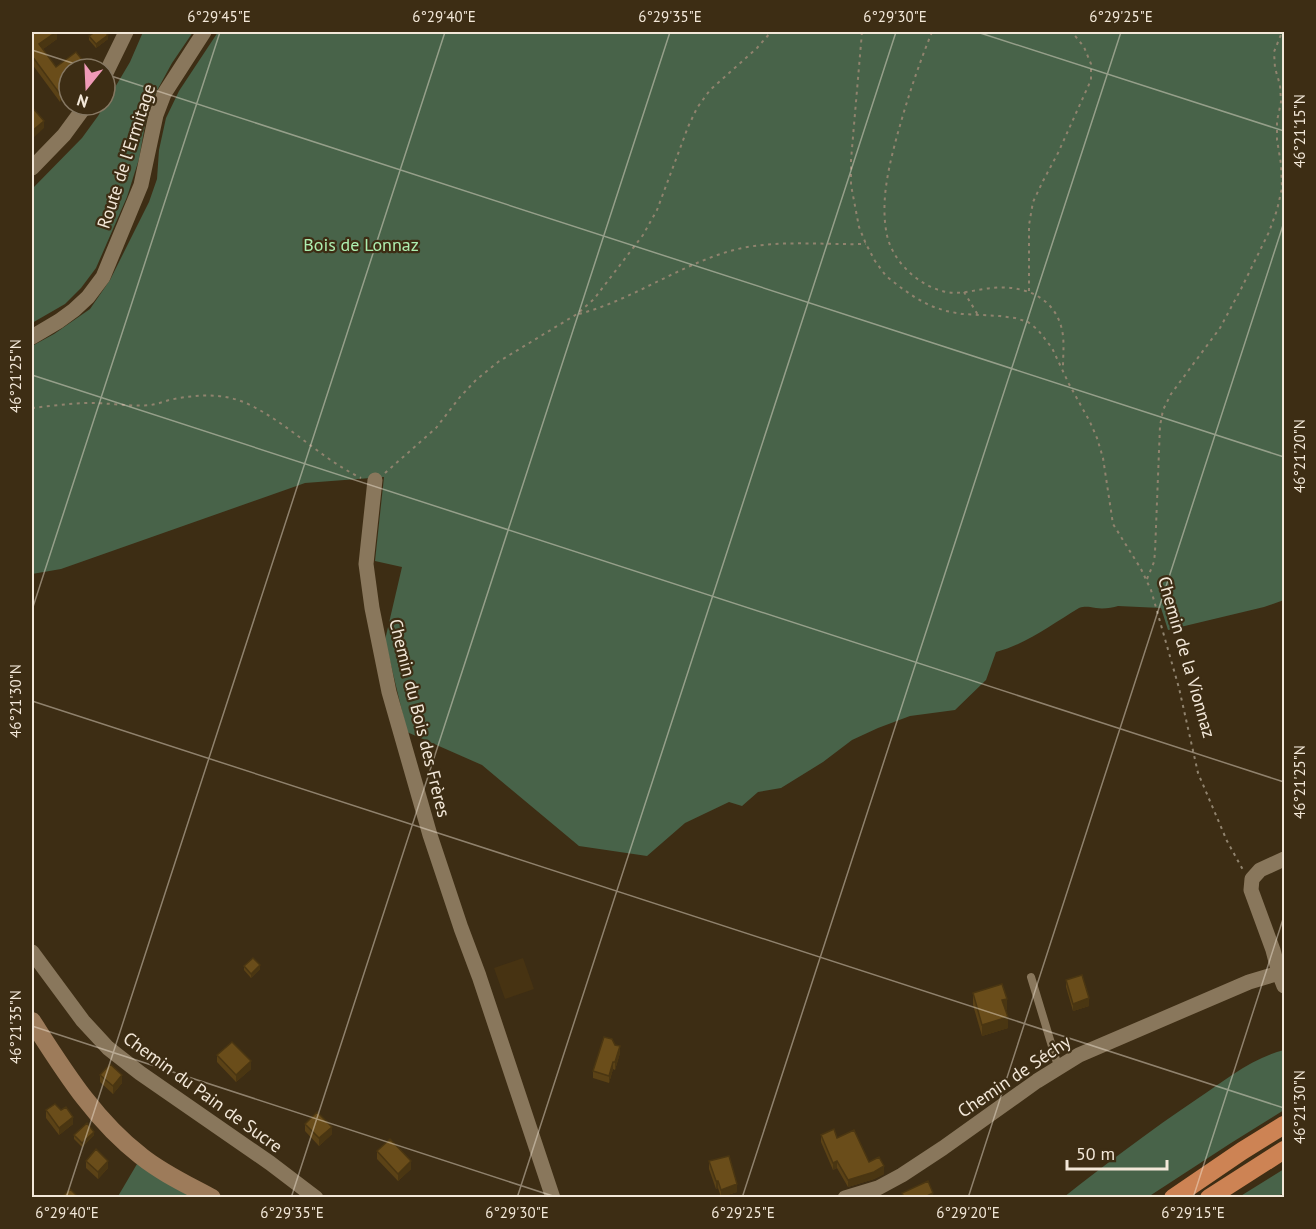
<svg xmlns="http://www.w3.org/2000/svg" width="1316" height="1229" font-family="'PT Sans',sans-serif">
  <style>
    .built { fill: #473312 }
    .green { fill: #486349 }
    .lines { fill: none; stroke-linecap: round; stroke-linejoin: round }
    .path { stroke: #90836e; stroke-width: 2; stroke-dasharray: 3 4.5; stroke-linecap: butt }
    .lane { stroke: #89775c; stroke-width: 8 }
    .street { stroke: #89775c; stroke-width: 15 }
    .secondary { stroke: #9d7b5a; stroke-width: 18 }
    .highway { stroke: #cd8354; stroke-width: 18 }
    .wall { fill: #5b4216 }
    .shaded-wall { fill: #4a3612 }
    .building { fill: #6a4d1a; stroke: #4a3612; stroke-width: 1.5 }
    .ticks { fill: none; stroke: #f3e8d9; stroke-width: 1.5; stroke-opacity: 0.45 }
    .labels { text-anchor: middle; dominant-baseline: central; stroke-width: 4.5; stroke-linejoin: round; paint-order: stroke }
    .street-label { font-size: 18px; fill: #f3e8d9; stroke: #3d2d14 }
    .park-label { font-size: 18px; fill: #adeeb0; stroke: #3d2d14 }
    .neatline { fill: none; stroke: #f3e8d9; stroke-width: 2 }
    .ticks-label { font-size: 15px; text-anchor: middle; fill: #f3e8d9 }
  </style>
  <rect width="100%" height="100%" fill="#3d2d14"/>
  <path class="built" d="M523,958L534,989L505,999L494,968Z"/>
  <path class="green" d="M143,32H193L172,63L154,96L146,120L139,159L127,197L96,268L81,288L65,304L32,323V189L82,138L98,116L130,62Z
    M218,32H1284V600L1264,607L1168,630L1161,608L1118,606C1112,608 1103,609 1096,608C1088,607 1086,606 1079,608C1052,624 1027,644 996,652L986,680L955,710L910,716L878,728L852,740L823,762L781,788L758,792L742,806L729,802L685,823L647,856L579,846L482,765L407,732L385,640L402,567L375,561L384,477L305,483L61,569L32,574V346L54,334L90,309L110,280L149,202L157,179L159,150L166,118L179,91Z
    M1284,1050V1110L1231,1143L1148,1197H1064C1107,1163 1151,1130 1197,1099C1224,1081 1252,1058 1284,1050Z
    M137,1164L196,1198H117Z
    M1284,1169V1193L1276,1197H1239Z"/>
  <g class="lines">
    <path class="path" d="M862,32L851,160V185L859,227L866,244L875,261L886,276L900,287L916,298L931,306L946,311L962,314L1000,316L1015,318L1028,322L1038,330L1052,348L1069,384L1090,422L1097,438L1103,458L1113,524L1141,569L1151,590L1179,688L1198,773L1227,841L1243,870
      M932,32C918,66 907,100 897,136C889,166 881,198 886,230C890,260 918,286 946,292C961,295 977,289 992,288C1021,285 1052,295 1061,326C1065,339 1063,354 1063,367
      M1029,291V225L1033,202L1043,181L1058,153L1091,80V64L1084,47L1072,32
      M964,292L978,315
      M579,314C636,299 684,261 742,248C783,240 824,245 866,244
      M32,408C51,406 71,403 91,403C111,403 131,407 151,405C157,404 163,402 169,400C198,394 227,392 254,407C292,427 322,459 361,478
      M385,473L436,428L460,397L476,380L498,362L577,314L594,299L643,235L657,210L688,127L697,108L710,90L757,48L771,32
      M1147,579L1154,562L1155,552L1160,426L1163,410L1171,394L1220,328L1241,289L1269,232L1277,210L1282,188L1281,164L1277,140V121L1281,102L1280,85L1275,68L1274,52L1282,32"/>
    <path class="lane" d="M1031,977L1058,1066"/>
    <path class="street" d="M105,75L126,32
      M32,168L64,135L86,105
      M32,337L59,321L74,310L88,297L103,277L141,185L156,115L164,94L204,32
      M375,480L366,564L372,608L389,692L430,835L461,928L479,976L553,1198
      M1284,859L1260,870L1252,879L1251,890L1273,950L1279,973L1284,986
      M32,952L83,1021L108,1048L140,1073L270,1163L316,1198
      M845,1198L878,1188L902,1175L943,1148L1037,1081L1079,1055L1249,982L1279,973"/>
    <path class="secondary" d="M32,1021C63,1069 94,1120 141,1156C162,1173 188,1185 212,1198"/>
    <path class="highway" d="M1173,1198L1242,1151L1284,1125
      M1209,1198L1284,1150"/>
  </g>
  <path class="wall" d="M32,32L57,39L43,49L56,67L84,69L67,82L60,102L32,64Z
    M89,36L108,39L96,48L89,40Z
    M244,966L260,969L251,978L244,970Z
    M1066,980L1089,1006L1073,1011L1066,987Z
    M973,993L1007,1010H1006L1008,1028L982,1036L973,1005Z
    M620,1053L615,1070L613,1069L609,1083L593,1078V1071Z
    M217,1055L251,1069L236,1082L217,1062Z
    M100,1075L122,1083L113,1094L100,1082Z
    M46,1110L73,1124L59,1135L46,1118Z
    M305,1124L332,1134L319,1146L305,1131Z
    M74,1135H94L82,1147L74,1139Z
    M821,1135L837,1138L884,1174L874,1179L848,1187L837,1168L833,1170L821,1142Z
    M377,1151L411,1169L398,1181L377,1159Z
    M86,1161L108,1168L98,1179L86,1168Z
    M709,1161L737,1192L721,1197L718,1188L716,1189L709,1169Z"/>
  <path class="shaded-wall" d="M57,32V39L39,52V44Z
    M108,35V39L96,48V44Z
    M84,62V69H75Z
    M69,73V81L64,85V77Z
    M69,87V95L60,102V94Z
    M44,121V128L32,139V131Z
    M260,965V969L251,978V974Z
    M1089,998V1006L1073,1011V1004Z
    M1007,999V1010L1002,1011V1000Z
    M1008,1017V1028L982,1036V1025Z
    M620,1046V1053L615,1070V1062Z
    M251,1061V1069L236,1082V1075Z
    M613,1062V1069L609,1083V1076Z
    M122,1075V1083L113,1094V1086Z
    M73,1117V1124L59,1135V1128Z
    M332,1127V1134L319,1146V1138Z
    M94,1132V1135L82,1147V1143Z
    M108,1161V1168L98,1179V1172Z
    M411,1161V1169L398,1181V1174Z
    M837,1161V1168L833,1170V1163Z
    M884,1166V1174L874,1179L848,1187V1180Z
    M716,1181H718V1188L716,1189Z
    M737,1184V1192L721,1197V1190Z
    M933,1193V1197H925Z"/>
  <path class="building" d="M32,32H56L39,44L56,67L76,52L84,62L75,69H69V73L64,77L69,84V87L60,94L32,56Z
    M95,32H105L108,35L96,44L89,36Z
    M32,107L44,121L32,131Z
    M253,958L260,965L251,974L244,966Z
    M1082,975L1089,998L1073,1004L1066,980Z
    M1002,984L1007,999L1002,1000L1008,1017L982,1025L973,993Z
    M604,1037L612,1039L615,1045L620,1046L615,1062H613L609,1076L593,1071Z
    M232,1042L251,1061L236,1075L217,1055Z
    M110,1064L122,1075L113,1086L100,1075Z
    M55,1104L61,1110L66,1107L73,1117L59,1128L46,1110Z
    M317,1112L332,1127L319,1138L305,1124Z
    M87,1123L94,1132L82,1143L74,1135Z
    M834,1129L837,1138L854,1130L869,1162L879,1157L884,1166L874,1172L848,1180L837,1161L833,1163L821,1135Z
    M390,1139L411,1161L398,1174L377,1151Z
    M96,1149L108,1161L98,1172L86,1161Z
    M729,1156L737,1184L721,1190L718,1181H716L709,1161Z
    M928,1181L933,1193L925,1197H904L902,1193Z
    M70,1189L78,1197H62Z"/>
  <path class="ticks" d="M977,32L1284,131M32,50L91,69M105,74L1284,457M32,375L1284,782M32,610L220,32M32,701L1284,1108M32,1026L559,1198M66,1198L445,32M291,1198L670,32M517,1198L896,32M742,1198L1121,32M968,1198L1284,222M1193,1198L1284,916"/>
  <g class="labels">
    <g class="street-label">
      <text transform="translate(126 156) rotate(-72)">Route de l'Ermitage</text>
      <text transform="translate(1187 657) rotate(74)">Chemin de la Vionnaz</text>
      <text transform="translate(420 718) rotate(76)">Chemin du Bois des Frères</text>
      <text transform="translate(1014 1076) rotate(-34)">Chemin de Séchy</text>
      <text transform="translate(203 1092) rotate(36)">Chemin du Pain de Sucre</text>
    </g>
    <g class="park-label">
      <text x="361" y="244">Bois de Lonnaz</text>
    </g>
  </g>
  <rect width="1316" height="1229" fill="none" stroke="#3d2d14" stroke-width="66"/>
  <g transform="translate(87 87) rotate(198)"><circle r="28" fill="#3d2d14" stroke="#867863" stroke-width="1.5"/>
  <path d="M0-4.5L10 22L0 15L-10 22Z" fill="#f09ab7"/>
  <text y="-9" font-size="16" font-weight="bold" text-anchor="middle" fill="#f3e8d9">N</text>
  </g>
  <path d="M1067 1160v9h100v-9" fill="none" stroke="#f3e8d9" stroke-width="3"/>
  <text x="1076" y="1160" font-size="18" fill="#f3e8d9" stroke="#3d2d14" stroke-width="4.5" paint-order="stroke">50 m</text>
  <rect x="33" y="33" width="1250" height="1163" class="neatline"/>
  <g class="ticks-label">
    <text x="219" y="22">6°29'45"E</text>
    <text x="444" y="22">6°29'40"E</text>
    <text x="670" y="22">6°29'35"E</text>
    <text x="895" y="22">6°29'30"E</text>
    <text x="1121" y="22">6°29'25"E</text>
    <text transform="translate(1300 131) rotate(-90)" y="5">46°21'15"N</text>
    <text transform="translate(16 376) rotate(-90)" y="5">46°21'25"N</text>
    <text transform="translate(1300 456) rotate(-90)" y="5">46°21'20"N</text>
    <text transform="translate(16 701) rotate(-90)" y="5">46°21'30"N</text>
    <text transform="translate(1300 782) rotate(-90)" y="5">46°21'25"N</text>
    <text transform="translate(16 1027) rotate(-90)" y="5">46°21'35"N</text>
    <text transform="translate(1300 1107) rotate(-90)" y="5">46°21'30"N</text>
    <text x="67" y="1218">6°29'40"E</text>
    <text x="292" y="1218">6°29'35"E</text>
    <text x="517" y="1218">6°29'30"E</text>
    <text x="743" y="1218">6°29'25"E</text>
    <text x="968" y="1218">6°29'20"E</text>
    <text x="1193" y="1218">6°29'15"E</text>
  </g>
</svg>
